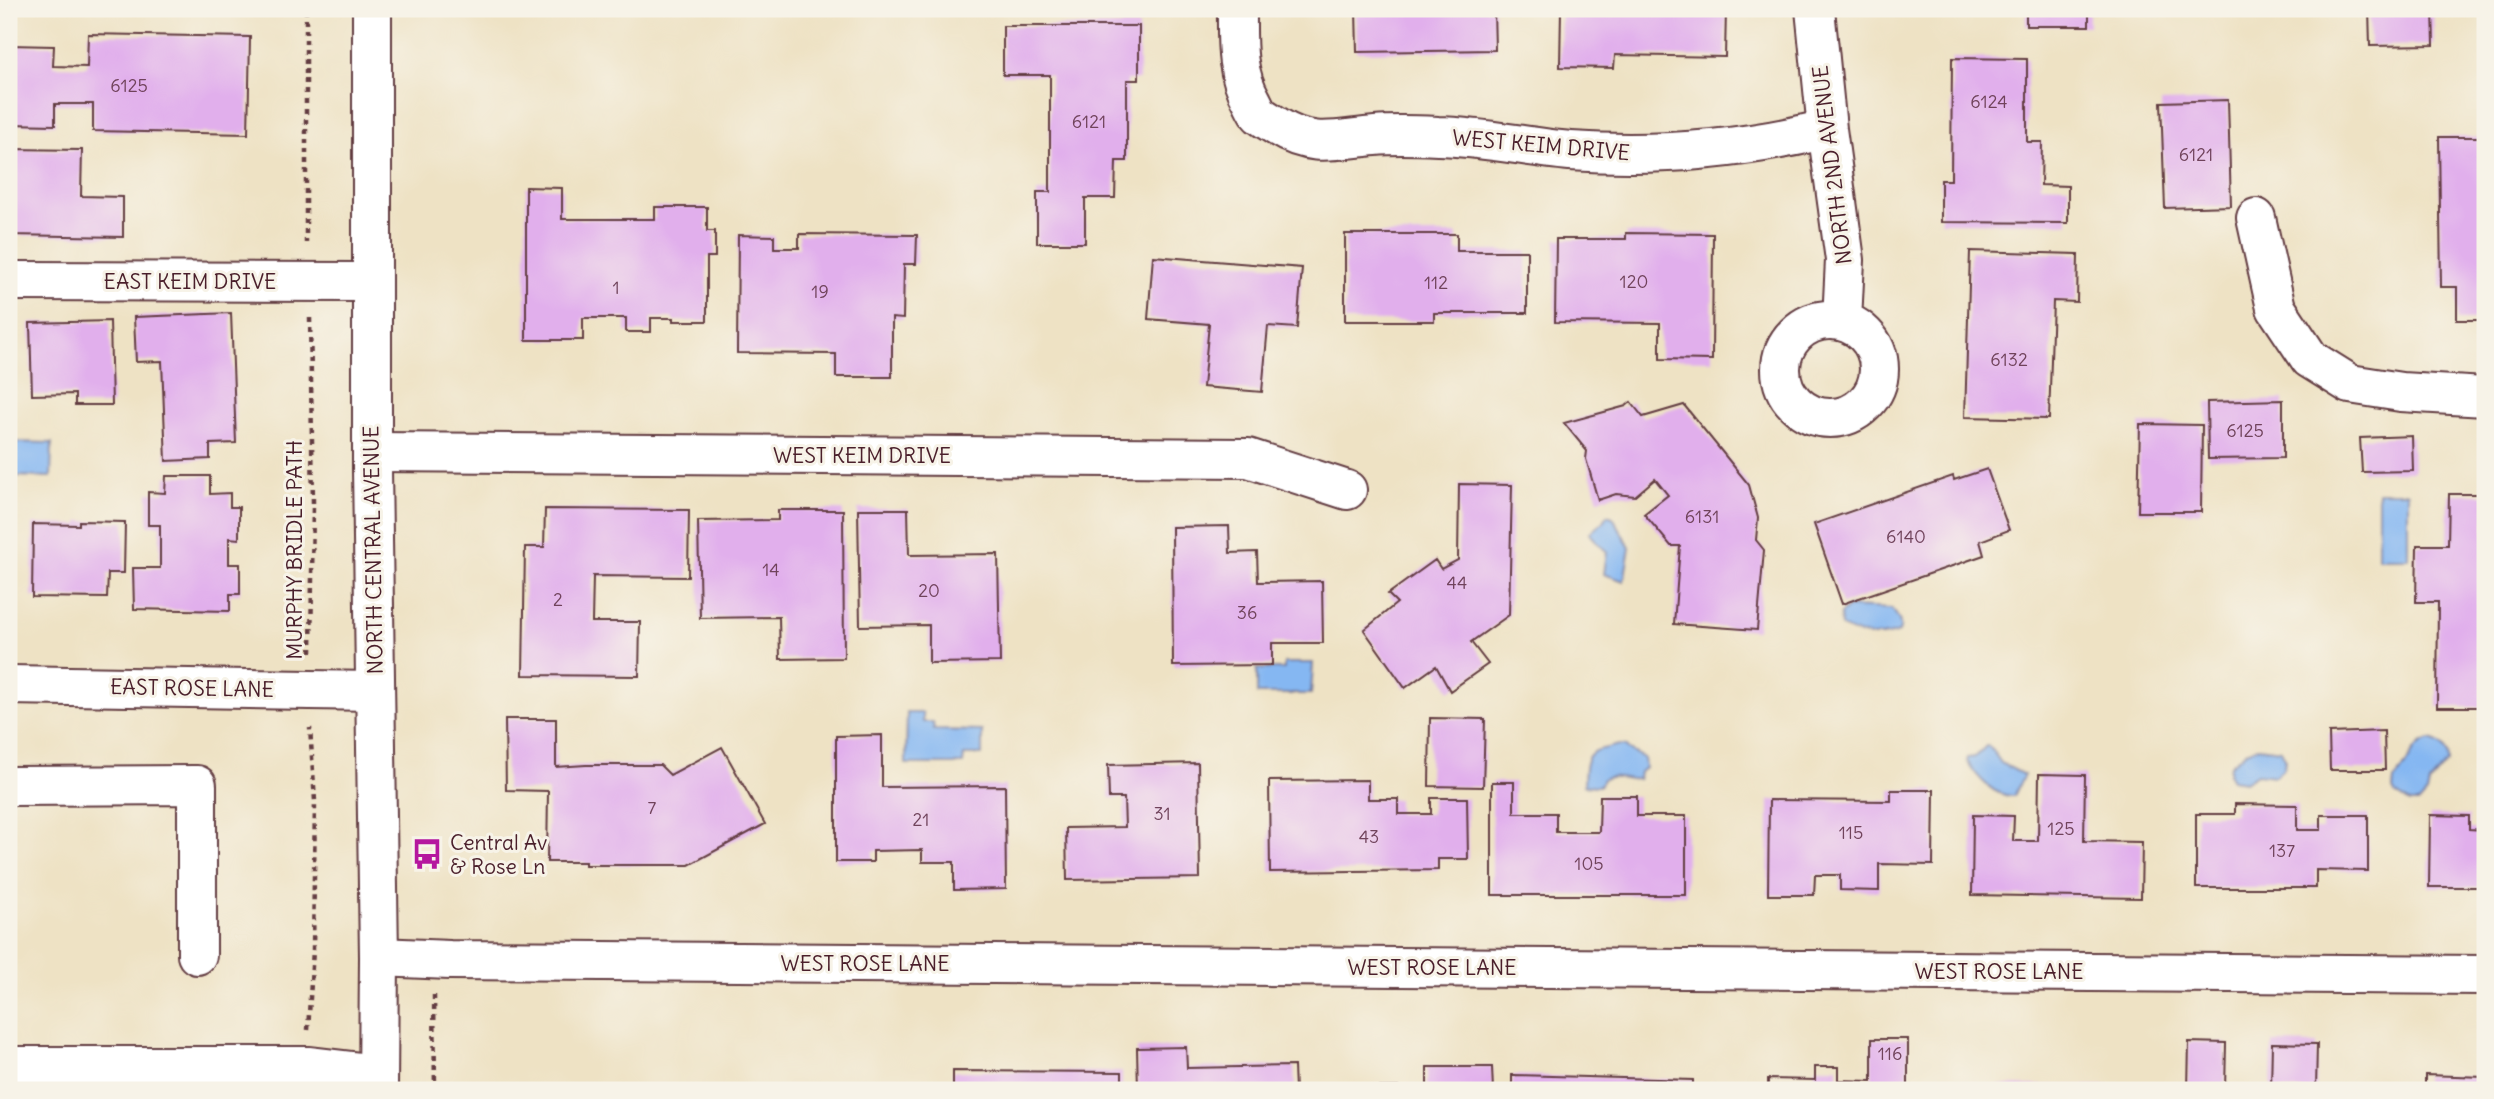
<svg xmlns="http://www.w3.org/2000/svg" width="2494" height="1099" font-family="Delius,sans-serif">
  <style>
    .water { fill: #85b7f2; stroke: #686b8e; stroke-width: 2 }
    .building { fill: #e1afec }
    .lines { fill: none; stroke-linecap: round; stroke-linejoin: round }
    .minor-casing { stroke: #633c42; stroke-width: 42 }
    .major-casing { stroke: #633c42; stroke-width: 42 }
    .path { stroke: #633c42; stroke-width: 4.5; stroke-dasharray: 5 5; stroke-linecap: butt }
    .minor { stroke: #fff; stroke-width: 38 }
    .major { stroke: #fff; stroke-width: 38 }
    .labels { text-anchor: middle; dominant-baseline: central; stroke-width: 6; stroke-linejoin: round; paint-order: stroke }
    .number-label { font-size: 18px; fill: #70435b }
    .street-label { font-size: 21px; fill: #4a1f2b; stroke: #f7f3e8 }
    .poi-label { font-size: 21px; fill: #4a1f2b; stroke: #f7f3e8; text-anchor: start }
  </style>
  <rect width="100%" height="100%" fill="#f7f3e8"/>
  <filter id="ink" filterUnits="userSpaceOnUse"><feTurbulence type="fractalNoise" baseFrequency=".0143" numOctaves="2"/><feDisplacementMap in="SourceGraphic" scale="14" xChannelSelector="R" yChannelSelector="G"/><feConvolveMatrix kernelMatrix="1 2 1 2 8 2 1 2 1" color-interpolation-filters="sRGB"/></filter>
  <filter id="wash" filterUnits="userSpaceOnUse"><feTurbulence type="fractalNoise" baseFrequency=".00686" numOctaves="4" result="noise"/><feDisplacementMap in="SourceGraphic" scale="28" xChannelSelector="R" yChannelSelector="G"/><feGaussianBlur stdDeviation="1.57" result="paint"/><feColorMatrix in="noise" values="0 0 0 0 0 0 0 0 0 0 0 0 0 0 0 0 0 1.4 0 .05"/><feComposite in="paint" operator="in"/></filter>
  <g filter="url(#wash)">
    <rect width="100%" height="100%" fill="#eee2c4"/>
    <path class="water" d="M9,442L52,443L51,477L9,476Z
      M2378,492H2408V558H2378Z
      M1607,515L1613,517L1630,548L1624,581L1604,574L1607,552L1589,533L1602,523Z
      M1849,607L1892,609C1897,616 1903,623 1899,632C1880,639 1857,637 1841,626L1840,614Z
      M1284,663H1313L1311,694H1257V669H1284Z
      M907,713H923V722H933L934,730L982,731V755H964L963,764H906Z
      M2430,740C2443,743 2448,749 2448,762L2429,784L2427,794L2419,803H2410L2395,793L2393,790L2394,780C2408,769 2409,746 2430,740Z
      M1620,745L1627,746V749L1644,758L1645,768L1640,772L1639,779C1627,781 1615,773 1603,779L1599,786L1584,785C1585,750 1588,752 1620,745Z
      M1986,746L1990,747L2001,763L2024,775L2014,796C1994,797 1977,777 1967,761L1968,758L1975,757Z
      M2258,747L2281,750L2285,758L2284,768L2275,776L2257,774L2245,782L2232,780L2229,774L2230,765L2246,751Z"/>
    <g id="blocks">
      <path class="building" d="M1356,9H1494L1495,50L1357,52Z
        M1561,9H1726L1725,57L1615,55L1614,68L1560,67Z
        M2026,9H2089V26H2026Z
        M2369,9H2433L2434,45L2370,46Z
        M1003,26H1139V80H1127V161H1116L1115,198H1085V243H1037V192H1050V75H1003Z
        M88,34L250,37L248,134L93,131V104H55V125L9,124V45L54,46L53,66L87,67Z
        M1952,58L2027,59V142H2042L2041,185L2068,186V223L1941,222V180H1951Z
        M2228,100L2231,206L2165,208L2161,102Z
        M2439,137H2485V320H2457V287H2441Z
        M9,149L82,150L81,196L123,197V237L10,235Z
        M526,187L562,188V219H655V207H707V231H715V257H707V321H673V318H651V332H626V318H583V340H526Z
        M1626,233L1713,234L1712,360L1660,359V323L1555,322L1556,239H1626Z
        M799,234L917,235L916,264H904L903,319L892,318V377H836V354L737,353L738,235L774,236V248H799Z
        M1345,234H1457V251H1527V313H1434V321H1345Z
        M1970,251L2078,254L2077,302L2053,301L2049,419L1965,417Z
        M1153,256L1302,268L1297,328L1268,326L1262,392L1203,387L1209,324L1148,319Z
        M231,313L236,443L210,444V459L166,461L162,361L136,362L134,317Z
        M110,321L112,405H75V394L32,395L30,323Z
        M2283,400V458L2208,459L2207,402Z
        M1631,402L1643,417L1684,405L1749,485L1758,518L1756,540L1764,550L1757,630L1674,624L1680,546H1671L1644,514L1668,495L1655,479L1635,496L1616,494L1598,500L1586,459L1587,451L1564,423L1626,406Z
        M2140,424L2202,425L2201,512H2138Z
        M2412,436L2413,471L2362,472L2360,438Z
        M1987,469L2009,530L1980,541L1984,555L1842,604L1814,524L1953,476L1954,480Z
        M166,476H210V494L230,493V507H239V539L229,538V564H240V594H230V611L134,609L133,568H160V525H148V492L165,493Z
        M1459,484L1512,485L1509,615L1471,642L1488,664L1450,691L1436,666L1405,688L1364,630L1397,603L1388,594L1435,560L1441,569L1458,560Z
        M2449,494H2485V707H2437L2438,602H2416L2417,545H2448Z
        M545,509L689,510L688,577L593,576L592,622H640L639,676L523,675L525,547H544Z
        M858,509H908L909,555L998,554L1000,662L929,663V625L860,626Z
        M778,510H843L844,658L780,659L779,617L700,618L698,521L778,520Z
        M79,521L125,522L124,573H108L107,598L32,597L33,524L79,525Z
        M1229,526L1230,553L1257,552L1258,582L1322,581L1323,643H1272V665L1173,666L1172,527Z
        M1430,718L1485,719L1483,787L1429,786Z
        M505,719H556V767L586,765H660L670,775L722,747L765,824L689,865H585V862H547L548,791L506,790Z
        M2384,731L2385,770H2330L2329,733Z
        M882,735V787L1005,786L1006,889L954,890V862H922V850L873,851V862H836V736Z
        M1198,763L1200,878L1067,880L1066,828L1125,827L1124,798H1109L1108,765Z
        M2039,774L2085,775L2084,841L2142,842L2141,898L1972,895L1973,815L2014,816L2013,841H2038Z
        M1368,780V799H1398V814H1431V798H1467L1468,859H1438V870L1270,872L1269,781Z
        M1492,782H1514V813H1556V832H1599L1600,796H1637V816H1686V895H1492Z
        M1891,790H1934L1933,865L1879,864V891L1840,890V875H1815L1814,895H1768L1769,800L1891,801Z
        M2235,804L2297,805V830H2321V815H2368V871L2316,870V888H2196V814H2235Z
        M2430,815L2469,816V829L2485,830V887H2429Z
        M1872,1039H1908V1090H1768V1079L1815,1080V1067H1838V1080L1872,1081Z
        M2189,1042L2226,1043L2225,1090H2188Z
        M2272,1043L2317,1044L2316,1090H2271Z
        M1186,1047L1187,1068L1294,1066L1295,1090H1138L1137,1048Z
        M1427,1067H1492L1493,1090H1325V1088L1427,1087Z
        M953,1071L1122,1072V1090H953Z
        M1512,1075L1693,1080V1090H1512Z
        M2425,1075L2485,1077V1090H2425Z
        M1937,1085L2130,1086V1090H1937Z"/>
    </g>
  </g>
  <g filter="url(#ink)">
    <use href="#blocks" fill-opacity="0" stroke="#633c42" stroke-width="2"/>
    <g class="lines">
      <defs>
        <path id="minor" d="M1237,9C1237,42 1235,71 1252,101C1254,105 1257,112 1260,115C1265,119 1272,123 1278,127C1313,149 1337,139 1375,136C1396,134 1417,135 1438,136C1483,137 1526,147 1570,151C1657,157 1742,150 1827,129
          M1815,9L1827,129L1845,260L1842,321
          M2256,218L2276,308L2310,359L2350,384L2401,392L2485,397
          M9,281L371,282
          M1781 369a49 49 0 1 1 98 0a49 49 0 1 1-98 0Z
          M372,452L1248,458L1347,490
          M9,685L375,691
          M9,786L197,785V955
          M379,957L450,960L2485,975
          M9,1066H310L378,1074"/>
        <path id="major" d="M372,9V468L379,957L378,1090"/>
      </defs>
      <use href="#minor" class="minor-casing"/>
      <use href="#major" class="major-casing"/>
      <path class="path" d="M306,9V243
        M310,318L313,503L311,652
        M434,995L435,1090
        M308,1030L313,950L315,801L310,728"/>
      <use href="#minor" class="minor"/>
      <use href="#major" class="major"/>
    </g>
  </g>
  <defs>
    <symbol id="bus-bare" viewBox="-9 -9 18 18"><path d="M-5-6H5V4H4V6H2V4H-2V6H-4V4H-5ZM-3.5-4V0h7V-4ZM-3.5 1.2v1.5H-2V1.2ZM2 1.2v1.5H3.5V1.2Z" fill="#b5179e" stroke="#f7f3e8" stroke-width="2.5" paint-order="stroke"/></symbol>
  </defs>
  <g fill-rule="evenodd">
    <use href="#bus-bare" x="405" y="832" width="44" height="44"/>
  </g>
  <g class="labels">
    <g class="number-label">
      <text x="129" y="85">6125</text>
      <text x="1989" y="101">6124</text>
      <text x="1089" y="121">6121</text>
      <text x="2196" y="154">6121</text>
      <text x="1634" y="281">120</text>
      <text x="1436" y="282">112</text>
      <text x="616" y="287">1</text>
      <text x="820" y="291">19</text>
      <text x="2009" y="359">6132</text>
      <text x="2245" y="430">6125</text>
      <text x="1702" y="516">6131</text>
      <text x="1906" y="536">6140</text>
      <text x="771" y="569">14</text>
      <text x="1457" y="582">44</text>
      <text x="929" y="590">20</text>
      <text x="558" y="599">2</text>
      <text x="1247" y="612">36</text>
      <text x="652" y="807">7</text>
      <text x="1162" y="813">31</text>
      <text x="921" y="819">21</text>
      <text x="2061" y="828">125</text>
      <text x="1851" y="832">115</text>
      <text x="1369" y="836">43</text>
      <text x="2282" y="850">137</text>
      <text x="1589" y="863">105</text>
      <text x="1890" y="1053">116</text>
    </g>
    <g class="street-label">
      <text transform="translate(1541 145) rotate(5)">WEST KEIM DRIVE</text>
      <text transform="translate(1832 165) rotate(-97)">NORTH 2ND AVENUE</text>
      <text x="190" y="281">EAST KEIM DRIVE</text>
      <text x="862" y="455">WEST KEIM DRIVE</text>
      <text transform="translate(294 550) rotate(-90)">MURPHY BRIDLE PATH</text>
      <text transform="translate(373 550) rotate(-91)">NORTH CENTRAL AVENUE</text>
      <text transform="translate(192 688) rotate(1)">EAST ROSE LANE</text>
      <text x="865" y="963">WEST ROSE LANE</text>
      <text x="1432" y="967">WEST ROSE LANE</text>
      <text x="1999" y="971">WEST ROSE LANE</text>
    </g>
    <g class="poi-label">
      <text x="450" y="842">Central Av<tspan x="450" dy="24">&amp; Rose Ln</tspan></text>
    </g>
  </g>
  <rect width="2494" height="1099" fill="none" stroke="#f7f3e8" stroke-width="35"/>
</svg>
